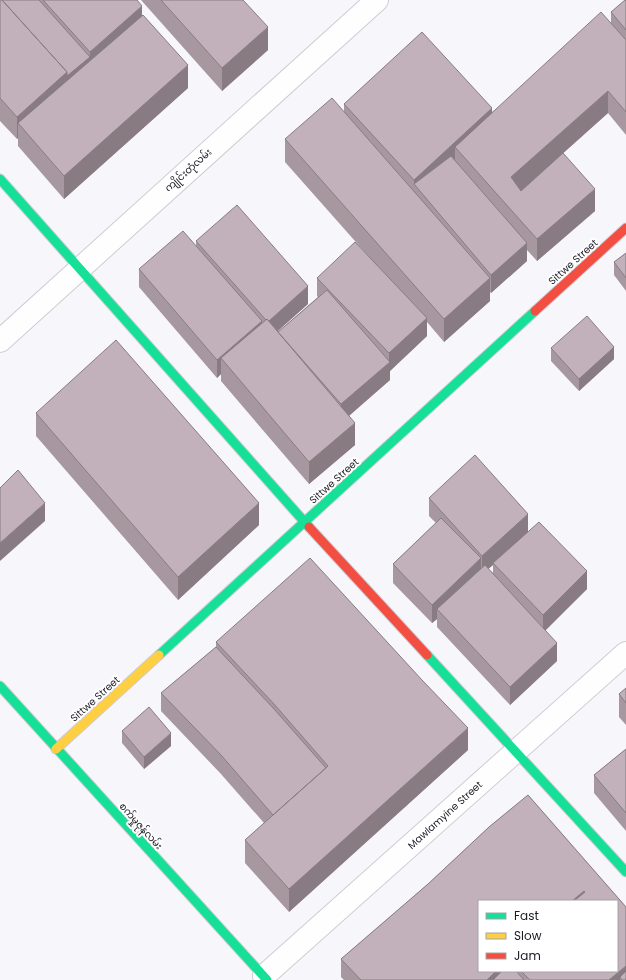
<svg xmlns="http://www.w3.org/2000/svg" width="626" height="980" font-family="Poppins,'Noto Sans Myanmar',sans-serif">
  <style>
    .lines { fill: none; stroke-linecap: round; stroke-linejoin: round }
    .street-casing { stroke: #cecdd4; stroke-width: 24 }
    .fast-casing { stroke: #cecdd4; stroke-width: 11 }
    .slow-casing { stroke: #cecdd4; stroke-width: 11 }
    .jam-casing { stroke: #cecdd4; stroke-width: 11 }
    .street { stroke: #fefefe; stroke-width: 22 }
    .fast { stroke: #16e098; stroke-width: 9 }
    .slow { stroke: #ffcf43; stroke-width: 9 }
    .jam { stroke: #f24e42; stroke-width: 9 }
    .wall { fill: #a798a0; fill-rule: evenodd }
    .shaded-wall { fill: #887c82 }
    .building { fill: #c2b1ba; stroke: #887c82 }
    .labels { text-anchor: middle; dominant-baseline: central; stroke-width: 4; stroke-linejoin: round; paint-order: stroke }
    .street-label { font-size: 10px; fill: #1b1923; stroke: #fff }
  </style>
  <rect width="100%" height="100%" fill="#f6f6fb"/>
  <g class="lines">
    <defs>
      <path id="street" d="M0,341L377,0
        M264,976L626,653"/>
      <path id="fast" d="M0,179L309,527
        M159,655L535,311
        M427,655L626,872
        M0,686L267,980"/>
      <path id="slow" d="M56,749L159,655"/>
      <path id="jam" d="M535,311L626,228
        M309,527L427,655"/>
    </defs>
    <use href="#street" class="street-casing"/>
    <use href="#fast" class="fast-casing"/>
    <use href="#slow" class="slow-casing"/>
    <use href="#jam" class="jam-casing"/>
    <use href="#street" class="street"/>
    <use href="#fast" class="fast"/>
    <use href="#slow" class="slow"/>
    <use href="#jam" class="jam"/>
  </g>
  <path class="wall" d="M0,0H137L142,16L188,88L64,199L18,146V138L17,139L0,121Z
    M141,0H243L268,50L222,91Z
    M626,0V135L608,113L563,153L595,211L537,261L527,250V261L491,293L490,292V301L444,342L427,322V336L390,371V380L349,415L355,445L309,484L221,381V374L217,378L139,287V269L196,246V241L308,304L277,331L278,332L318,297L317,296V278L370,258L285,162V139L344,113V104L492,112L611,22V12Z
    M626,253V291L614,275V262Z
    M551,348L614,359L579,391L551,361Z
    M36,413L259,525L178,600L36,436Z
    M429,498L528,532L587,589L545,630L557,661L510,705L437,627V619L432,623L393,583V564L436,523L429,516ZM493,565V573L488,569Z
    M216,642L468,750L289,912L245,863V840L264,823L221,774L161,711V693L216,647Z
    M626,688V725L619,717V694Z
    M122,731L171,746L144,769L122,743Z
    M626,749V831L594,793V775Z
    M528,795L626,907V980H344L341,977V959L428,884L489,827ZM479,901H617V971H479Z"/>
  <path class="shaded-wall" d="M142,6V28L67,94V76L90,57V52Z
    M268,27V50L222,91V68Z
    M188,65V88L64,199V176Z
    M67,72V94L18,123V138L17,139V117Z
    M608,91V113L511,200V177Z
    M492,108V131L455,147V165L414,184V180Z
    M595,189V211L537,261V239Z
    M527,243V261L491,293V275Z
    M490,278V301L444,342V319Z
    M308,286V304L268,340V322Z
    M427,318V336L390,371V380L341,423V404L389,363V353Z
    M262,321V339L221,358V374L217,378V360Z
    M614,347V359L579,391V379Z
    M355,423V445L309,484V462Z
    M45,503V521L0,561V543Z
    M259,503V525L178,600V577Z
    M528,514V532L493,563V565L482,574V556Z
    M481,558V576L437,609V619L432,623V605Z
    M587,571V589L543,633V615Z
    M557,643V661L510,705V687Z
    M468,728V750L289,912V889Z
    M171,733V746L144,769V757Z
    M584,891V901H572Z
    M626,966V980L620,977V980H609Z
    M496,971H510L506,980H487Z"/>
  <path class="building" d="M0,0H2L67,72L17,117L0,98Z
    M2,0H39L90,57L67,76V72Z
    M43,0H137L142,6L90,52Z
    M161,0H243L268,27L222,68Z
    M625,0H626V30L611,12Z
    M601,12L626,40V112L608,91L511,177L521,191L563,153L595,189L537,239L455,147Z
    M143,15L188,65L64,176L18,123Z
    M422,32L492,108L414,180L344,104Z
    M332,98L490,278L444,319L285,139Z
    M451,156L527,243L491,275L414,184Z
    M237,205L308,286L269,321L267,319L266,320L196,241Z
    M183,231L262,321L217,360L139,269Z
    M355,242L427,318L389,353L317,278Z
    M626,253V278L614,262Z
    M327,290L390,362L341,404L278,332Z
    M587,316L614,347L579,379L551,348Z
    M267,319L355,423L309,462L221,358Z
    M116,340L259,503L178,577L36,413Z
    M475,455L528,514L482,556L429,498Z
    M18,470L45,503L0,543V488Z
    M441,518L481,558L432,605L393,564Z
    M539,522L587,571L543,615L493,563Z
    M310,558L422,680L468,728L289,889L245,840L328,766L274,704L216,642Z
    M485,565L557,643L510,687L437,609Z
    M216,647L274,709L326,768L273,815L221,755L161,693Z
    M626,688V703L619,694Z
    M149,707L171,733L144,757L122,731Z
    M626,749V813L594,775Z
    M528,795L626,907V966L609,980H530L521,971H617V901H574L585,892L584,891L572,901H479V971H496L487,980H361L341,959L428,884L489,827Z
    M502,971H516L524,980H493Z
    M626,971V980H622L620,977Z"/>
  <g class="labels">
    <g class="street-label">
      <text transform="translate(188 170) rotate(-42)">ကျိုင်းတုံလမ်း</text>
      <text transform="translate(573 262) rotate(-42)">Sittwe Street</text>
      <text transform="translate(334 481) rotate(-42)">Sittwe Street</text>
      <text transform="translate(95 699) rotate(-42)">Sittwe Street</text>
      <text transform="translate(445 815) rotate(-42)">Mawlamyine Street</text>
      <text transform="translate(141 826) rotate(48)">စက်မှုဇုန်လမ်း</text>
    </g>
  </g>
  <rect x="478" y="900" width="140" height="72" fill="#ffffff" stroke="#a4a3a7"/>
  <rect x="486" y="913" width="20" height="6" fill="#16e098" stroke="#a4a3a7"/>
  <text x="514" y="920" font-size="12" fill="#1b1923">Fast</text>
  <rect x="486" y="933" width="20" height="6" fill="#ffcf43" stroke="#a4a3a7"/>
  <text x="514" y="940" font-size="12" fill="#1b1923">Slow</text>
  <rect x="486" y="953" width="20" height="6" fill="#f24e42" stroke="#a4a3a7"/>
  <text x="514" y="960" font-size="12" fill="#1b1923">Jam</text>
</svg>
